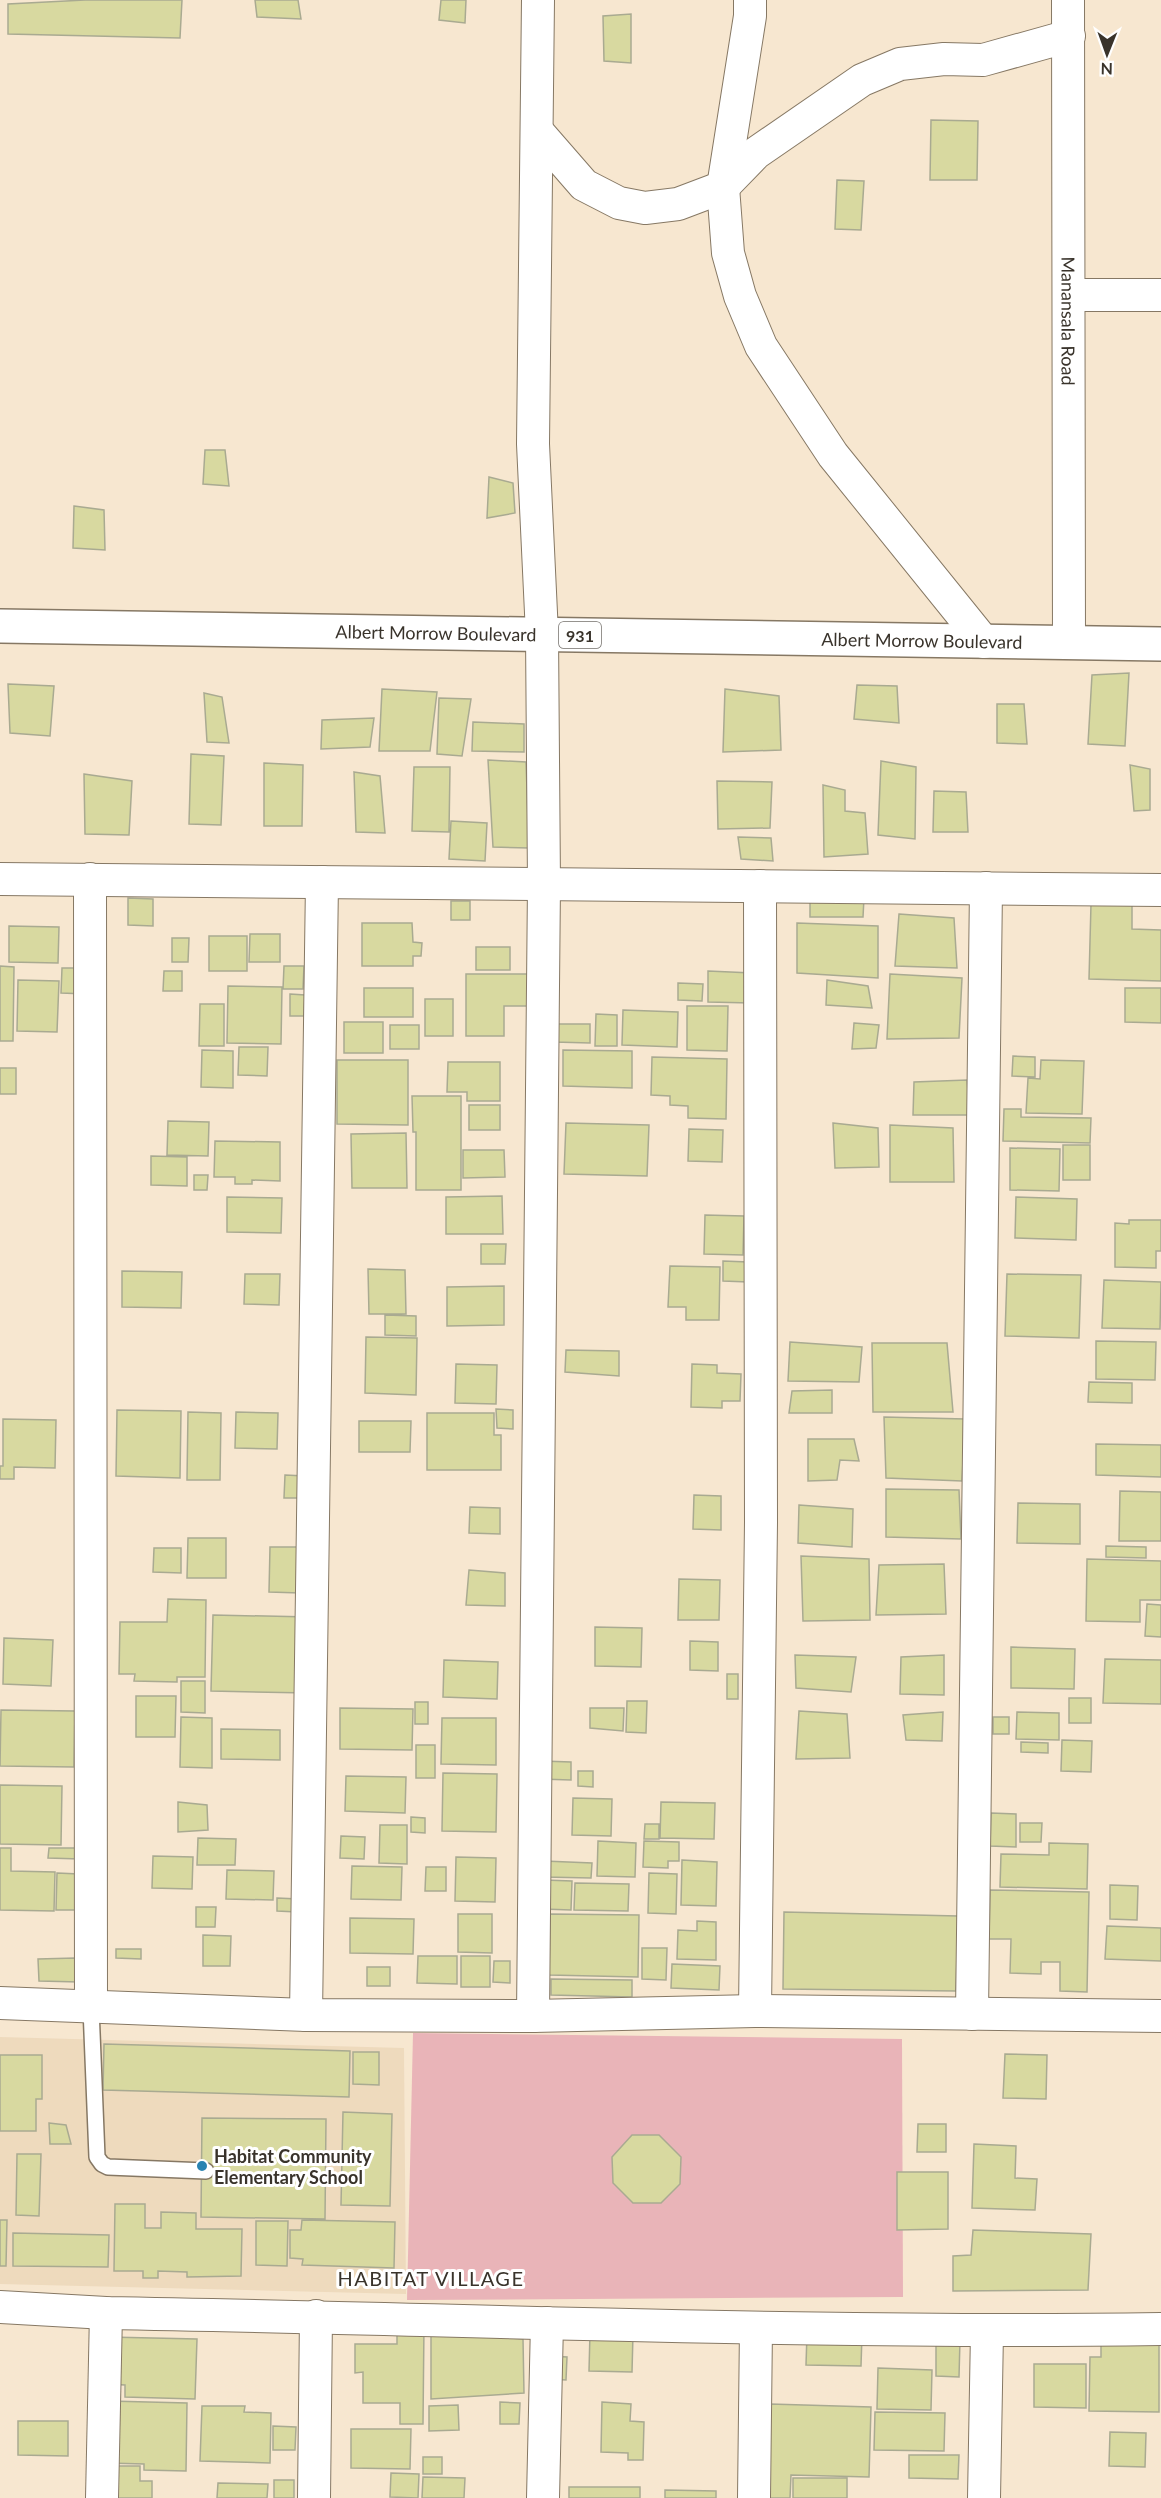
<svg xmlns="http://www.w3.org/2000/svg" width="1161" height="2498" font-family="Lato,sans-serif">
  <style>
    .built { fill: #eedabd }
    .green { fill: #e9b4b8 }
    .building { fill: #d8d9a0; stroke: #a9aa91; stroke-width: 1.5 }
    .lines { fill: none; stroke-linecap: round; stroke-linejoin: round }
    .service-casing { stroke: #867864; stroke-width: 18 }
    .minor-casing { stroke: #867864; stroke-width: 34 }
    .trunk-casing { stroke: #867864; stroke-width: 36 }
    .service { stroke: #fff; stroke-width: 15 }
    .minor { stroke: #fff; stroke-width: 32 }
    .trunk { stroke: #fff; stroke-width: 33 }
    .poi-dot { fill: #2983b1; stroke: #fff; stroke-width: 2 }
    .labels { text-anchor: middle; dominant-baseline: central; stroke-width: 6; stroke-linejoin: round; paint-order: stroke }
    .shield { fill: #fff; stroke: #74706b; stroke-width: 1.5 }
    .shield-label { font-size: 16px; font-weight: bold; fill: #39332b }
    .street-label { font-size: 18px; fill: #39332b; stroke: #fff }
    .poi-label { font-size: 18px; font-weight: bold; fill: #39332b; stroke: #fff; text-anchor: start }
    .neighbourhood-label { font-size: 20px; letter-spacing: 1.5px; fill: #39332b; stroke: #fff }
  </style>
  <rect width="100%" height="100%" fill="#f7e7d0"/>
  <path class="built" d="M0,2037L404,2048L406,2294L0,2284Z"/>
  <path class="green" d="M413,2033L902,2039L903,2297L407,2300Z"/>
  <path class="building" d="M182,0L180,38L8,34V4L85,0Z
    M255,0H298L301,19L257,17Z
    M441,0H466L465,23L439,20Z
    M631,14V63L604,61L603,16Z
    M931,120L978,121L977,180H930Z
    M837,180L864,181L861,230L835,229Z
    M205,450H225L229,486L203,484Z
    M489,477L513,483L515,513L487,518Z
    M74,506L104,510L105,550L73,548Z
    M1129,673L1125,746L1088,744L1092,675Z
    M8,684L54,686L50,736L10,733Z
    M857,685L897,686L899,723L854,719Z
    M382,689L437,692L430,751H379Z
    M725,689L779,696L781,750L723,752Z
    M204,693L222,697L229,743L207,742Z
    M439,698L471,699L462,756L437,754Z
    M997,704H1024L1027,744L997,743Z
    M374,718L370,747L321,749L322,720Z
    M473,722L524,724V752L472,751Z
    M191,754L224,756L221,825L189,824Z
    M488,760L526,762L529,848L493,847Z
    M881,761L916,767L915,839L878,835Z
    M264,763L303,765L302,826H264Z
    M1130,765L1150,769V810L1134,811Z
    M414,767H450L449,832L412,831Z
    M354,772L380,776L385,833L356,832Z
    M84,774L132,781L129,835L85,834Z
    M717,781L772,782L770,828L718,829Z
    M823,785L845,790V811L865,813L868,854L824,857Z
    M934,791L966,792L968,832H933Z
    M451,821L487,823L485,861L449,859Z
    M738,837L771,838L773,861L741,859Z
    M810,896L864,898L863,917H810Z
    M128,898L153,899V926L128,925Z
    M451,901H470V920H451Z
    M1091,904L1132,905V929L1161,930V981L1089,979Z
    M899,914L954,918L957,968L895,966Z
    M362,923H412L413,942L422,943L421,956H413V966H362Z
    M797,923L878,926V978L797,973Z
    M9,926L59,927L58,963L9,962Z
    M250,934H280V962H249Z
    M209,936H247V971H209Z
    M172,938H189L188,962H172Z
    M476,947H510V970H476Z
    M0,966L14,967L13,1041H0Z
    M284,966H304L303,989H283Z
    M62,968H87L86,994L61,993Z
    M164,971H182V991H163Z
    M708,971L752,973L751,1003L708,1002Z
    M466,974H529V1006H504V1036H466Z
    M890,974L962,978L959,1038L887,1039Z
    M18,980L59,981L57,1032L17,1031Z
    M827,980L868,986L872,1008L826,1005Z
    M678,983L703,984L702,1001L678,1000Z
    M228,986L282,987L281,1044L227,1043Z
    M364,988H413V1017H364Z
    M1125,988H1161V1023L1125,1022Z
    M290,994L305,995L304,1016H290Z
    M425,999H453V1036H425Z
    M200,1004H224V1046H199Z
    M687,1006H728L727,1051L687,1050Z
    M623,1010L678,1012L677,1047L622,1045Z
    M596,1014L617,1015V1046H595Z
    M344,1022H383V1053H344Z
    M854,1023L879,1025L876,1048L852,1049Z
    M554,1024H590V1043L554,1042Z
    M390,1025H419V1049H390Z
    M239,1047H268L267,1076L238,1075Z
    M202,1050L233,1051V1088L201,1087Z
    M563,1050L632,1051V1088L563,1086Z
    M1013,1056L1035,1057V1077L1012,1076Z
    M652,1057L727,1059L726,1119L688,1118V1106L670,1105V1096L651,1095Z
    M337,1060H408V1125L337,1124Z
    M1041,1060L1084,1061L1082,1114L1026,1113L1028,1078L1040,1079Z
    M448,1062H500V1101H467V1092H447Z
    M0,1068H16V1094H0Z
    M967,1080L970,1115H913L914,1082Z
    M412,1096H461V1190H416V1132H413Z
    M469,1105H500V1130H469Z
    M1004,1109H1021V1117L1091,1118L1090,1143L1003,1141Z
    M168,1121L209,1122L208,1156L167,1155Z
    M566,1123L649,1125L647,1176L564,1174Z
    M833,1123L878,1128L879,1167L835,1168Z
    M890,1125L953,1128L954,1182H890Z
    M689,1129L723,1130L722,1162L688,1161Z
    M406,1133L407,1188H352L351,1134Z
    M215,1141L280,1142V1181L252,1180V1184H235V1177H214Z
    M1063,1145H1090V1180H1063Z
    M1010,1148L1060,1149L1059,1191L1010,1190Z
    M463,1150H504L505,1177L463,1178Z
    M151,1156L187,1157V1186L151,1185Z
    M194,1175H208L207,1190H194Z
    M502,1196L503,1234H446V1197Z
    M227,1197L282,1198L281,1233L227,1232Z
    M1016,1197L1077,1199L1076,1240L1015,1238Z
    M705,1215L744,1216L743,1255L704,1254Z
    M1129,1220H1161V1251H1156V1268L1115,1267V1223L1129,1224Z
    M481,1244H506L505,1264H481Z
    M723,1261L748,1262V1282L723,1281Z
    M670,1266L720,1267L719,1320H686V1307H668Z
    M368,1269L405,1270L406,1314H369Z
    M122,1271L182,1272L181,1308L122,1307Z
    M245,1274H280L279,1305L244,1304Z
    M1007,1274L1081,1275L1079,1338L1005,1336Z
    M1104,1280L1161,1282L1160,1329L1102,1328Z
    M504,1286V1325L447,1326V1287Z
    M385,1315L416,1316V1336L385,1335Z
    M366,1337L417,1338L416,1395L365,1393Z
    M1096,1341L1156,1342L1155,1380L1096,1379Z
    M790,1342L862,1347L859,1382L788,1381Z
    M872,1343H947L953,1412H873Z
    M566,1350L619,1351V1376L565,1372Z
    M456,1364L497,1365L496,1404L455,1403Z
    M692,1364L717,1365V1373L741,1374L740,1401H722V1408L691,1407Z
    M1089,1382L1132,1383V1403L1088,1402Z
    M832,1390V1413H789L792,1391Z
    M496,1409L513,1410V1429L497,1428Z
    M117,1410L181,1411L180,1478L116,1476Z
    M188,1412L221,1413L220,1480H187Z
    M236,1412L278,1413L277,1449L235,1448Z
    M427,1413H494V1435H501V1470H427Z
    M884,1417L965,1419L962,1481L886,1478Z
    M3,1419L56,1420L55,1468L14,1467V1479H0V1466H3Z
    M359,1421H411L410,1452H359Z
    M808,1439H854L859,1461L840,1460L837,1480L808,1481Z
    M1096,1444L1161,1445V1477L1096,1475Z
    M285,1475L305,1476V1498H284Z
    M886,1489L959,1490L961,1539L886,1537Z
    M1120,1491L1161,1492V1541H1119Z
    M694,1495L721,1496V1530L693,1529Z
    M1018,1503L1080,1504V1544L1017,1543Z
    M799,1505L853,1509L852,1547L798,1543Z
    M470,1507L500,1508V1534L469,1533Z
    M188,1538H226V1578H187Z
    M1106,1546L1146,1547V1558L1106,1557Z
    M270,1547H301L300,1593L269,1592Z
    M154,1548H181V1573L153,1572Z
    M801,1556L869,1559L870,1620L803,1621Z
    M1087,1559L1161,1561V1600H1140V1622L1086,1621Z
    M944,1564L946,1614L876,1615L879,1565Z
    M469,1570L505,1573V1606L466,1605Z
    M679,1579L720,1580L719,1620H678Z
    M168,1599L206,1600L205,1677H177V1682L134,1681L135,1674H119L120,1622H167Z
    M1147,1604L1161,1605V1637L1145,1636Z
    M213,1615L310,1617L308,1693L211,1691Z
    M595,1627L642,1628L641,1667L595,1666Z
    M4,1638L53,1640L51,1686L3,1684Z
    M690,1641L718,1642V1671L690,1670Z
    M1011,1647L1075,1649L1074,1689L1011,1688Z
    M795,1655L856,1657L851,1692L796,1688Z
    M944,1655V1695L900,1694L901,1657Z
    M1105,1659L1161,1660V1704L1103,1703Z
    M444,1660L498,1662L497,1699L443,1697Z
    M727,1674H738V1699H727Z
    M181,1681H205V1713L181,1712Z
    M136,1696H176L175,1737H136Z
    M1069,1698H1091V1723H1069Z
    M627,1701H647L646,1733L626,1732Z
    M415,1702H428V1724H415Z
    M340,1708L413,1709L412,1750L340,1749Z
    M590,1708H624L623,1731L590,1728Z
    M1,1710L75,1711L74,1767L0,1766Z
    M799,1711L847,1714L850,1758L796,1759Z
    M943,1712L942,1741L906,1740L903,1715Z
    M1017,1712L1059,1713V1740L1016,1739Z
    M181,1717L212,1718V1768L180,1767Z
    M993,1717H1009V1734H993Z
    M442,1718H496V1765L441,1764Z
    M221,1729L280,1730V1760L221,1759Z
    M1062,1740L1092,1741L1091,1772L1061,1771Z
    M1021,1742L1048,1743V1753L1021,1752Z
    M416,1745H435V1778H416Z
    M541,1761L571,1762V1780L540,1779Z
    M578,1771H593V1787L578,1786Z
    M443,1773L497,1774L496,1832L442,1831Z
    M346,1776L406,1777L405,1813L345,1811Z
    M0,1785L62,1786L61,1845L0,1844Z
    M573,1798L612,1799L611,1836L572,1835Z
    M178,1802L207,1805L208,1830L178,1832Z
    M661,1802L715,1803L714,1839L660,1838Z
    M991,1813L1016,1814V1847L990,1846Z
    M411,1817L425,1818V1833L411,1832Z
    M1020,1823H1042L1041,1842H1020Z
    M645,1824H659V1839H644Z
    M380,1825H407V1864L379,1863Z
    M341,1836L365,1837L364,1859L340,1858Z
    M198,1838L236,1839L235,1865H197Z
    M598,1841L636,1843L635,1877L597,1876Z
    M644,1841L679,1842V1861H668V1868L643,1867Z
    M1049,1843L1088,1844L1087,1889L1000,1887L1001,1854L1049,1855Z
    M0,1848H11V1871L55,1872L54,1911L0,1910Z
    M49,1848H80V1859L48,1858Z
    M153,1856L193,1857L192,1889L152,1888Z
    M456,1857L496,1858L495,1902L455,1901Z
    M682,1860L717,1862L716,1906L681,1905Z
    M544,1861L592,1863L591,1878L544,1877Z
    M352,1866L402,1867L401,1900L351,1899Z
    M426,1867H446V1891H425Z
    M227,1870L274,1871L273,1900L226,1899Z
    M57,1873L79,1874V1910H56Z
    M649,1873L677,1874L676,1914L648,1913Z
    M544,1880L572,1881L571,1910L543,1909Z
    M575,1883L629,1884L628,1911L574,1910Z
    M1110,1885L1138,1886L1137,1920L1110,1919Z
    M990,1890L1089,1892L1087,1992L1060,1991V1962H1041V1974L1010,1973L1011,1939H989Z
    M277,1898L298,1899L297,1912L277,1911Z
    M196,1907H216L215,1927H196Z
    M784,1912L958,1916L956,1991L783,1989Z
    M458,1914H492V1953L458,1952Z
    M550,1914L639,1915L638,1977L549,1975Z
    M350,1918L414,1919L413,1954L350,1953Z
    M697,1921L716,1922V1960L677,1959L678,1930L697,1931Z
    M1107,1926L1161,1928V1961L1105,1959Z
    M203,1935L231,1936L230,1966H203Z
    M642,1948H667L666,1980L642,1979Z
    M116,1949H141V1959L116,1958Z
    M418,1956H457V1984L417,1983Z
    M461,1956H490V1987H461Z
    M75,1958L79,1982L39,1981L38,1959Z
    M494,1961H510V1983L493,1982Z
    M672,1964L720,1966L719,1990L671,1988Z
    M367,1967H390V1986H367Z
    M551,1979L632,1980V1997L551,1995Z
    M104,2044L350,2051L349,2097L103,2090Z
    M353,2052H379V2085L353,2084Z
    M1005,2054L1047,2055L1046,2099L1003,2098Z
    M0,2055H42V2099H36V2131H0Z
    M343,2112L392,2114L390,2206L341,2205Z
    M202,2118L326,2119L325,2219L201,2217Z
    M49,2123L66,2125L71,2144H50Z
    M918,2124H946V2152H917Z
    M632,2135H659L681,2157L680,2184L661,2203H633L613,2183L612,2157Z
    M974,2144L1016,2146L1015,2178L1037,2179L1035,2210L972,2208Z
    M17,2154H41L39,2216L16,2215Z
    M897,2172H948V2229L897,2230Z
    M115,2204H145V2228H161V2212L196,2213V2229H242L241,2276L187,2277V2272L158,2271V2278H143V2271H114Z
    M0,2220H7L6,2266H0Z
    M302,2220L395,2222L394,2268L302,2265L303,2259L290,2258V2230H301Z
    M256,2221H288L287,2266L256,2265Z
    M973,2230L1091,2234L1088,2290L953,2291V2256L971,2255Z
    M13,2233L109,2235L108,2267L13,2266Z
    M424,2325L423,2424H400V2403H363V2372L355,2373V2344H397V2326Z
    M431,2332L523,2339L524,2393L431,2399Z
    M590,2333L633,2334L632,2372L589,2371Z
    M807,2334L862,2335L861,2366L806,2365Z
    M108,2337L197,2339L195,2399L125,2397V2385L107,2384Z
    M1101,2338H1159V2412L1089,2411L1090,2357H1101Z
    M936,2339L960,2340L959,2377L936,2376Z
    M551,2356L567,2357L566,2380L550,2379Z
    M1034,2364H1086V2408L1034,2407Z
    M878,2368L932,2370L931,2410L877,2409Z
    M109,2401L187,2403L186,2471L144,2470V2464L107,2463Z
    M500,2402L520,2403L519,2424H500Z
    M602,2402L631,2404L630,2421L644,2422L643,2460H628V2453L601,2452Z
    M770,2404L871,2407L869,2477L791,2475L790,2498H767Z
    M458,2405L459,2430L429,2431V2406Z
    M202,2406H245L244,2412L271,2413L270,2463L200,2461Z
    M875,2412L945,2413L944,2451L874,2450Z
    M18,2421H68V2456L18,2455Z
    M273,2426L296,2427L295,2450H273Z
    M351,2429H411L410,2469L351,2468Z
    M1110,2432L1146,2433L1145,2467L1109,2466Z
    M909,2455H959L958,2479L909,2478Z
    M423,2457H442V2474H423Z
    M106,2466H140V2481H152V2498H106Z
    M391,2473L419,2474L418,2498L390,2497Z
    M423,2477L465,2478L464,2498H422Z
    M793,2478H847V2498H793Z
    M274,2480H294V2498H274Z
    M218,2483L268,2484L267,2498H217Z
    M569,2487H640V2498H569Z
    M665,2490L716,2491V2498H665Z"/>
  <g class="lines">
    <defs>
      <path id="service" d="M91,2008L97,2157L102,2164L108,2167L206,2171"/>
      <g id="minor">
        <path d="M750,0V16L723,187L728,253L740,296L761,346L833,455L984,642"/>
        <path id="s1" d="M1068,0L1069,643"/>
        <path d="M537,131L584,185L619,203L645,208L678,204L723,187L756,153L862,80L900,64L944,59L983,60L1069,36"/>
        <path d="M1070,295H1161"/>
        <path d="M0,879L1161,890"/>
        <path d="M90,879L91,2008"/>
        <path d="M0,2003L306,2015L533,2016L755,2011L1161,2016"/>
        <path d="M755,2011L761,1522L760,886"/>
        <path d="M972,2014L986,888"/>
        <path d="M306,2015L322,882"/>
        <path d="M533,2016L544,884L542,634L533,444L538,0"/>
        <path d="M0,2307L106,2313C458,2319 809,2334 1161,2329"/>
        <path d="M102,2498L106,2313"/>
        <path d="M314,2498L316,2316"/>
        <path d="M543,2498L547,2323"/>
        <path d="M754,2498L756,2328"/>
        <path d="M984,2498L987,2332"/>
      </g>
      <g id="trunk">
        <path id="s2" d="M0,626L1161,644"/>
      </g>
    </defs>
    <use href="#service" class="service-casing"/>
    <use href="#minor" class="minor-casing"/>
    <use href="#trunk" class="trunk-casing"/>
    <use href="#service" class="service"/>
    <use href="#minor" class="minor"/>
    <use href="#trunk" class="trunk"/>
  </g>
  <circle class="poi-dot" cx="202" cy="2166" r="6"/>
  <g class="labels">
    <rect class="shield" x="559" y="622" width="42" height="26" rx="4.5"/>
    <g class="shield-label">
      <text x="580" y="635">931</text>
    </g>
    <g class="street-label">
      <text stroke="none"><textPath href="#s1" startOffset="321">Manansala Road</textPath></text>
      <text stroke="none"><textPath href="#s2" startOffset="436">Albert Morrow Boulevard</textPath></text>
      <text stroke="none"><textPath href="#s2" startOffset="922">Albert Morrow Boulevard</textPath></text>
    </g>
    <g class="poi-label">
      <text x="214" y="2156">Habitat Community<tspan x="214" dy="21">Elementary School</tspan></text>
    </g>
    <g class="neighbourhood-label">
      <text x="431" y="2278">HABITAT VILLAGE</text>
    </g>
  </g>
  <g transform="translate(1107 54) rotate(181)" stroke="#ffffff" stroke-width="4.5" paint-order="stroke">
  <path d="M0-4.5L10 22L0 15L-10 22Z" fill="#39332b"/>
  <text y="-9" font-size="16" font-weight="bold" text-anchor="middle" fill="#39332b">N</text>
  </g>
</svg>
